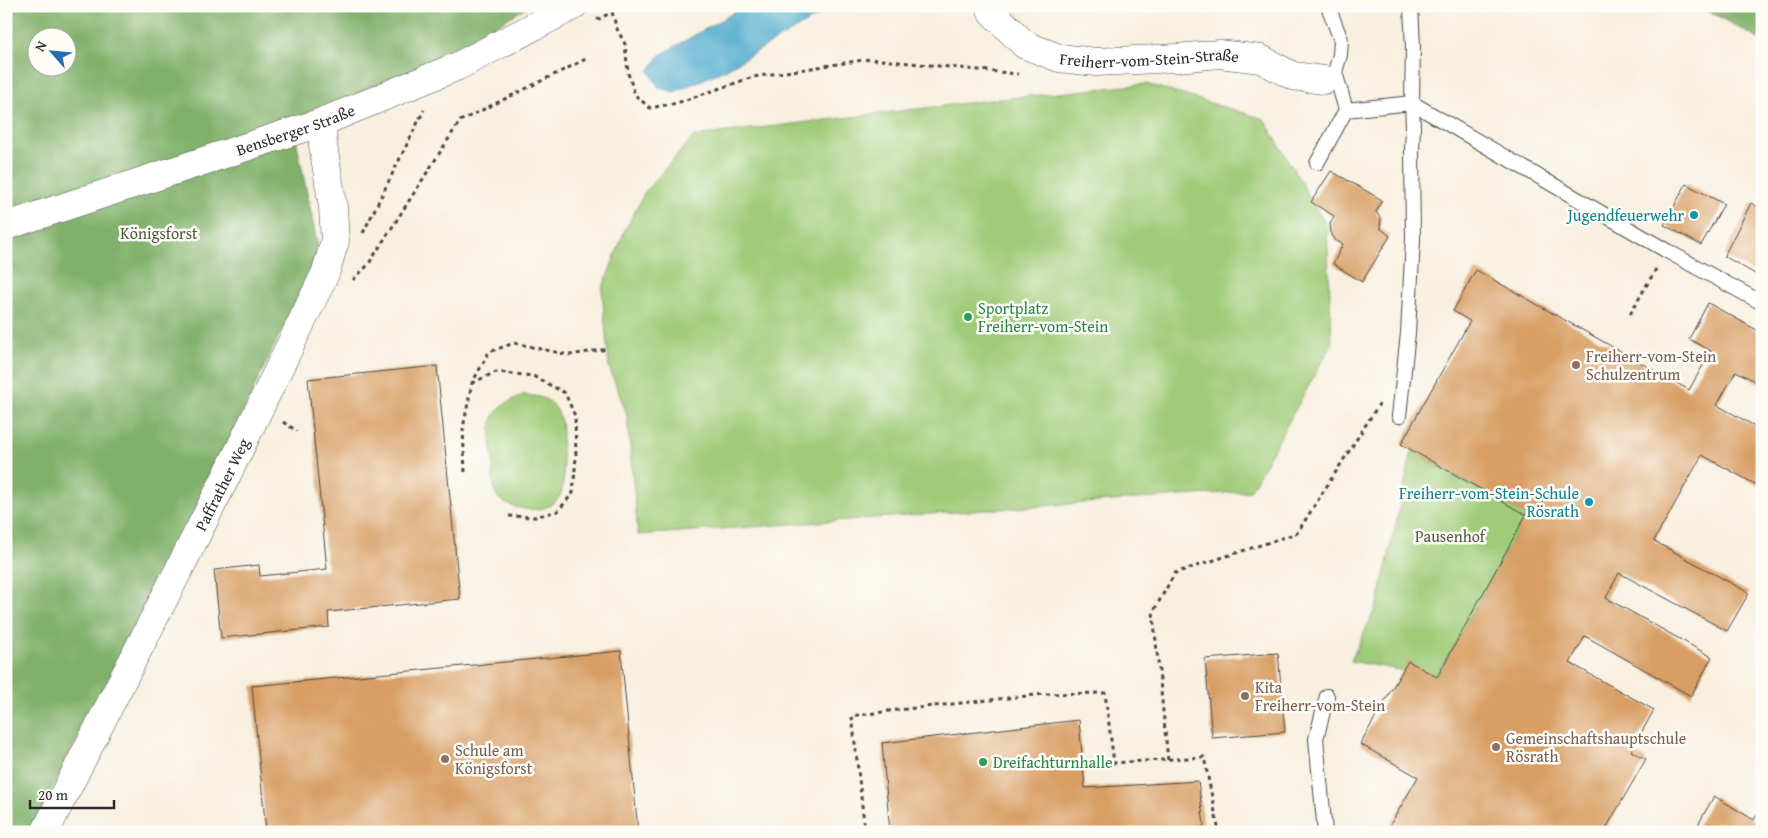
<svg xmlns="http://www.w3.org/2000/svg" width="1768" height="838" font-family="'Gentium Book Plus',serif">
  <style>
    .green { fill: #a0cc79; stroke: #667c52 }
    .forest { fill: #80b069; stroke: #566e4a; fill-rule: evenodd }
    .water { fill: #50abce; stroke: #3e6b7c }
    .building { fill: #d89e63 }
    .lines { fill: none; stroke-linecap: round; stroke-linejoin: round }
    .lane-casing { stroke: #4a4846; stroke-width: 16 }
    .street-casing { stroke: #4a4846; stroke-width: 29 }
    .secondary-casing { stroke: #4a4846; stroke-width: 29 }
    .path { stroke: #4a4846; stroke-width: 3; stroke-dasharray: 4 4; stroke-linecap: butt }
    .lane { stroke: #fff; stroke-width: 14 }
    .street { stroke: #fff; stroke-width: 28 }
    .secondary { stroke: #fff; stroke-width: 28 }
    .culture-dot { fill: #0f9aa8; stroke: #fdfcf7; stroke-width: 2 }
    .leisure-dot { fill: #2e9e5b; stroke: #fdfcf7; stroke-width: 2 }
    .education-dot { fill: #8d6e63; stroke: #fdfcf7; stroke-width: 2 }
    .labels { text-anchor: middle; dominant-baseline: central; stroke-width: 5; stroke-linejoin: round; paint-order: stroke }
    .street-label { font-size: 16px; fill: #2b2b2b; stroke: #fdfcf7 }
    .culture-label { font-size: 16px; fill: #0d838f; stroke: #fdfcf7; text-anchor: end }
    .park-label { font-size: 16px; fill: #4e5b42; stroke: #fdfcf7 }
    .leisure-label { font-size: 16px; fill: #27864d; stroke: #fdfcf7; text-anchor: start }
    .education-label { font-size: 16px; fill: #785e54; stroke: #fdfcf7; text-anchor: start }
  </style>
  <rect width="100%" height="100%" fill="#fdfcf7"/>
  <filter id="ink" filterUnits="userSpaceOnUse"><feTurbulence type="fractalNoise" baseFrequency=".02" numOctaves="2"/><feDisplacementMap in="SourceGraphic" scale="10" xChannelSelector="R" yChannelSelector="G"/><feConvolveMatrix kernelMatrix="1 2 1 2 8 2 1 2 1" color-interpolation-filters="sRGB"/></filter>
  <filter id="wash" filterUnits="userSpaceOnUse"><feTurbulence type="fractalNoise" baseFrequency=".0096" numOctaves="4" result="noise"/><feDisplacementMap in="SourceGraphic" scale="20" xChannelSelector="R" yChannelSelector="G"/><feGaussianBlur stdDeviation="1.12" result="paint"/><feColorMatrix in="noise" values="0 0 0 0 0 0 0 0 0 0 0 0 0 0 0 0 0 1.4 0 .05"/><feComposite in="paint" operator="in"/></filter>
  <g filter="url(#wash)">
    <rect width="100%" height="100%" fill="#f8efde"/>
    <path class="green" d="M1146,84L1264,119L1327,227L1332,344L1250,491L638,535L627,414L609,367L602,290L625,230L645,192L694,136L991,100Z
      M523,395C533,396 543,396 551,403C564,414 562,435 562,450C563,461 564,473 563,484C561,509 535,513 516,507C509,505 498,501 495,493C492,484 494,471 493,462C490,426 484,410 523,395Z
      M1412,451L1526,515L1437,677L1351,661L1378,603Z"/>
    <path class="forest" d="M6,6H529L431,64L293,124L319,252L213,474L30,832H6ZM38,38H68V68H38Z
      M1699,6H1762V41L1755,37Z"/>
    <path class="water" d="M745,6H835L725,70L674,92L659,88L649,71L660,55Z"/>
    <g id="blocks">
      <path class="building" d="M1331,171L1382,200L1376,212L1381,219L1380,228L1390,236L1362,282L1333,264L1343,244L1336,241L1331,233L1330,224L1334,216L1311,202Z
        M1686,184L1724,204L1701,245L1664,225Z
        M1751,203L1762,209V278L1724,256Z
        M1476,270L1689,390L1711,351L1689,339L1708,303L1762,333V385L1736,371L1717,405L1762,430V488L1702,455L1654,541L1749,593L1727,631L1619,573L1606,598L1712,657L1691,696L1585,636L1570,663L1654,710L1631,751L1646,759L1604,832H1386L1418,777L1360,744L1408,661L1437,677L1526,515L1401,444L1470,321L1453,311Z
        M437,366L460,599L328,612L329,627L221,638L214,570L259,565L260,576L327,569L308,379Z
        M621,651L638,832H266L252,686Z
        M1278,653L1285,732L1212,738L1205,659Z
        M1079,720L1085,788L1198,781L1204,825L1199,832H890L882,743Z
        M1714,796L1754,820L1762,807V832H1694Z"/>
    </g>
  </g>
  <g filter="url(#ink)">
    <use href="#blocks" fill-opacity="0" stroke="#4a4846" stroke-width="1"/>
    <g class="lines">
      <defs>
        <path id="lane" d="M1411,6L1413,47L1412,103L1667,251L1762,303
          M1346,110L1412,103L1413,127L1412,150L1413,239L1408,333L1399,416
          M1317,163L1346,110L1335,72L1340,55L1341,40L1328,6
          M1325,832L1316,739L1327,696"/>
        <g id="street">
          <path id="s1" d="M990,6L992,12L1025,45L1059,58L1096,62L1177,58L1219,54L1261,59L1293,76L1324,80"/>
          <path id="s2" d="M45,832L225,479L325,274L335,241L333,207L323,145L322,122"/>
        </g>
        <g id="secondary">
          <path id="s3" d="M6,226L322,122L458,66L573,6"/>
        </g>
      </defs>
      <use href="#lane" class="lane-casing"/>
      <use href="#street" class="street-casing"/>
      <use href="#secondary" class="secondary-casing"/>
      <path class="path" d="M612,12L617,29L625,44L628,73L635,95L650,108L677,103L753,77L870,59L1018,74
        M597,20L623,6
        M363,233L424,110
        M353,278L354,279L368,265L460,121L588,58
        M1630,314L1656,269
        M472,383L496,372L533,376L565,393L575,416L576,457L573,493L558,511L535,517L509,516
        M283,422L297,431
        M465,472L463,428L472,383L489,352L514,343L569,355L608,349
        M1168,760L1153,612L1175,573L1297,533L1379,404
        M865,832L852,716L897,710L1045,694L1105,693L1114,763L1204,757L1219,832"/>
      <use href="#lane" class="lane"/>
      <use href="#street" class="street"/>
      <use href="#secondary" class="secondary"/>
    </g>
  </g>
  <g class="culture-dot">
    <circle cx="1694" cy="215" r="5"/>
    <circle cx="1589" cy="502" r="5"/>
  </g>
  <g class="leisure-dot">
    <circle cx="968" cy="317" r="5"/>
    <circle cx="983" cy="762" r="5"/>
  </g>
  <g class="education-dot">
    <circle cx="1576" cy="365" r="5"/>
    <circle cx="1245" cy="696" r="5"/>
    <circle cx="1496" cy="747" r="5"/>
    <circle cx="445" cy="759" r="5"/>
  </g>
  <g class="labels">
    <g class="street-label">
      <text stroke="none"><textPath href="#s1" startOffset="180">Freiherr-vom-Stein-Straße</textPath></text>
      <text stroke="none"><textPath href="#s3" startOffset="305">Bensberger Straße</textPath></text>
      <text stroke="none"><textPath href="#s2" startOffset="390">Paffrather Weg</textPath></text>
    </g>
    <g class="culture-label">
      <text x="1684" y="215">Jugendfeuerwehr</text>
      <text x="1579" y="493">Freiherr-vom-Stein-Schule<tspan x="1579" dy="18">Rösrath</tspan></text>
    </g>
    <g class="park-label">
      <text x="159" y="233">Königsforst</text>
      <text x="1450" y="536">Pausenhof</text>
    </g>
    <g class="leisure-label">
      <text x="978" y="308">Sportplatz<tspan x="978" dy="18">Freiherr-vom-Stein</tspan></text>
      <text x="993" y="762">Dreifachturnhalle</text>
    </g>
    <g class="education-label">
      <text x="1586" y="356">Freiherr-vom-Stein<tspan x="1586" dy="18">Schulzentrum</tspan></text>
      <text x="1255" y="687">Kita<tspan x="1255" dy="18">Freiherr-vom-Stein</tspan></text>
      <text x="1506" y="738">Gemeinschaftshauptschule<tspan x="1506" dy="18">Rösrath</tspan></text>
      <text x="455" y="750">Schule am<tspan x="455" dy="18">Königsforst</tspan></text>
    </g>
  </g>
  <rect width="1768" height="838" fill="none" stroke="#fdfcf7" stroke-width="25"/>
  <g transform="translate(52 52) rotate(297)"><circle r="24" fill="#fdfcf7" stroke="#a9a8a5"/>
  <path d="M0-4L9 19L0 12L-9 19Z" fill="#1f6fb2"/>
  <text y="-8" font-size="14" font-weight="bold" text-anchor="middle" fill="#2b2b2b">N</text>
  </g>
  <path d="M30 800v8h84v-8" fill="none" stroke="#2b2b2b" stroke-width="2.5"/>
  <text x="38" y="800" font-size="15" fill="#2b2b2b" stroke="#fdfcf7" stroke-width="4" paint-order="stroke">20 m</text>
</svg>
